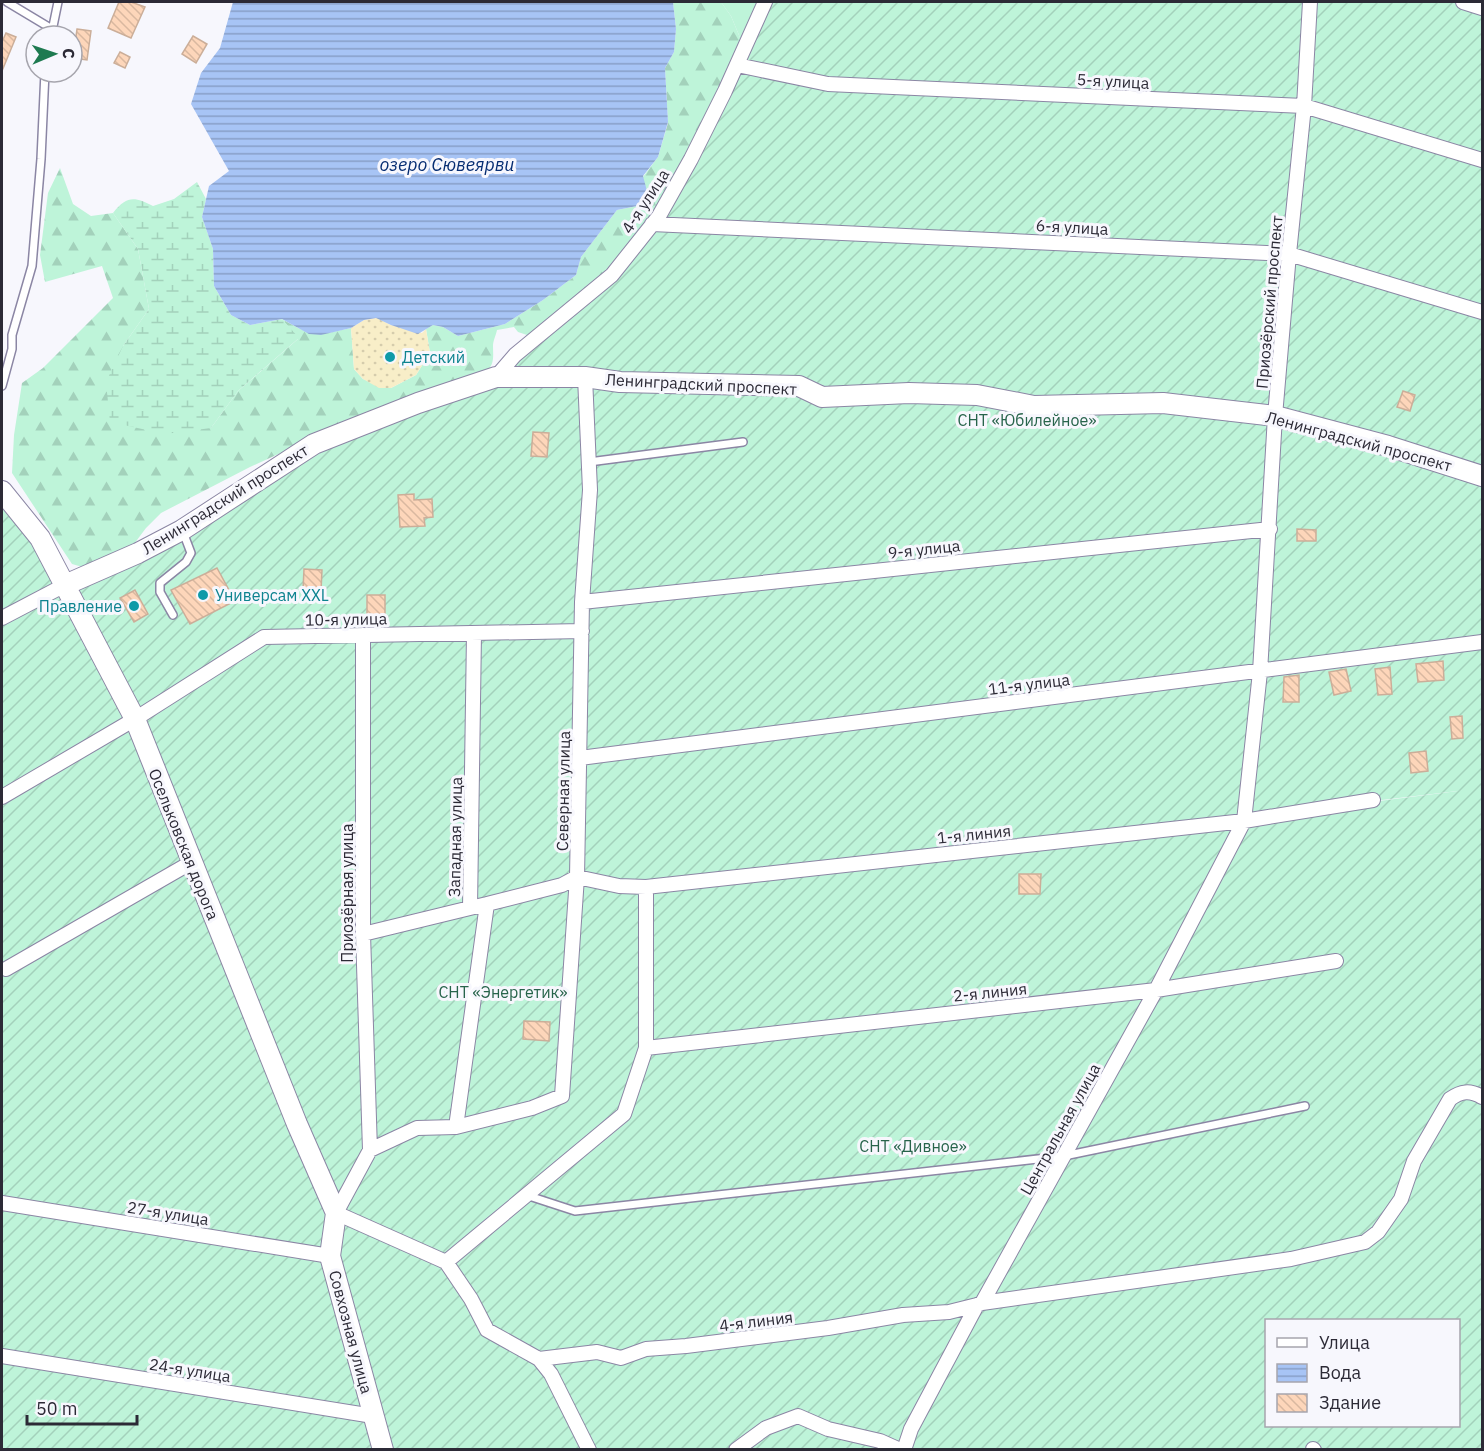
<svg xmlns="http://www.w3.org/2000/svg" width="1484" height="1451" font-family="'IBM Plex Sans',sans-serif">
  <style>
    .grass { fill: #bef4d9 }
    .forest { fill: url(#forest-firs) }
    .wetland { fill: url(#wetland-marsh) }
    .sand { fill: url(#sand-dots) }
    .garden { fill: url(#garden-furrows); fill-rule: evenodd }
    .water { fill: url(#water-rules) }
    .building { fill: url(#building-back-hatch); stroke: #cbae99; stroke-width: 1.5 }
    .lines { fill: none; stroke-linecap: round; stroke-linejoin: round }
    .lane-casing { stroke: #8b86a4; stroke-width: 10 }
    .street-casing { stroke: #8b86a4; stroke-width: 16 }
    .secondary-casing { stroke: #8b86a4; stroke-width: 22 }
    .lane { stroke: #fff; stroke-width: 7 }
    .street { stroke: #fff; stroke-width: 14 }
    .secondary { stroke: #fff; stroke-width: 20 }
    .culture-dot { fill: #0f9aa8; stroke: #f7f7fd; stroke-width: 2 }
    .labels { text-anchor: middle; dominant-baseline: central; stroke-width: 6; stroke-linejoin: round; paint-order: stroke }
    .street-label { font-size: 16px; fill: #2c2a36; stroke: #f7f7fd }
    .culture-label { font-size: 16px; fill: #0d838f; stroke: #f7f7fd; text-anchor: start }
    .park-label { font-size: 16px; fill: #27644b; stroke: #f7f7fd }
    .water-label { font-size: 18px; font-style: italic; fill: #062d72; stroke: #f7f7fd }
  </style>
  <defs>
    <pattern id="forest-firs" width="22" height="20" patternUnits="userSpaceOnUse" patternTransform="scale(1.5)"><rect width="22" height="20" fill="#bef4d9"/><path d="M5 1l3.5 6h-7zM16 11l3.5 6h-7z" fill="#a3d1bb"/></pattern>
    <pattern id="wetland-marsh" width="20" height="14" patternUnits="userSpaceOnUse" patternTransform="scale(1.5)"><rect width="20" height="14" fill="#bef4d9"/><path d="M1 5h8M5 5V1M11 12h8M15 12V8" fill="none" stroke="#a3d1bb"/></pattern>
    <pattern id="sand-dots" width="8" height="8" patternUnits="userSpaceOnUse" patternTransform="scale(1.5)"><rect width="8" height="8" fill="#f8eec8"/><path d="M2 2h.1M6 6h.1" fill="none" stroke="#d5ccac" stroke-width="1.8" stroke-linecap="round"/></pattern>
    <pattern id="garden-furrows" width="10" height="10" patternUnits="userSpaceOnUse" patternTransform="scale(1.5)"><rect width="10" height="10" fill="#bef4d9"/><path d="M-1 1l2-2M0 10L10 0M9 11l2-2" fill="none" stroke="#a3d1bb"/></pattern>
    <pattern id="water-rules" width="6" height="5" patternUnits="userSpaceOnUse" patternTransform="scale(1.5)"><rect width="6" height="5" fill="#a7c4f5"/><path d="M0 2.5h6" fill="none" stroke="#889fc7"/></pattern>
    <pattern id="building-back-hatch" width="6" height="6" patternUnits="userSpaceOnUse" patternTransform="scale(1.5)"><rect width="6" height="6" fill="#fdd6ba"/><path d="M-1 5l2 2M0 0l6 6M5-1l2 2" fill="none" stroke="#d9b8a0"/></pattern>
  </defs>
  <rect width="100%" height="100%" fill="#f7f7fd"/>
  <path class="grass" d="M721,2H762L741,40L731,16Z"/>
  <path class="forest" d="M673,2H721L731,16L741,40L666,208L612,275L542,332L527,335L518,332L514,327L497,330C496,335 493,341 493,346C493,356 495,364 486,372L397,400L359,420L311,439L250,467L161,513L146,528L134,544L86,568L72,564L12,473L14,435L22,383L43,368L113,298L102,266L45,282L40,255L48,193L60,168L73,204L91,216L113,213L138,249L149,309L123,346L211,428L238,391L298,339L282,319C315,338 314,336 351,328L354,369L363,379L391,388L416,375L430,353L426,329L433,325L443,327L458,336L505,324L543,300L576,275L581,257L617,210L637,206L643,177L658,157L668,123L665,68L674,52L676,29Z"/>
  <path class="wetland" d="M197,182L206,199L202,217L213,249L214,286L231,315L250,325L282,319L299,338L238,391L211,428L165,434L110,422L106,382L123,346L149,309L138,249L113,213C127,195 135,197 153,206L174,199Z"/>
  <path class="sand" d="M377,318L391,325L422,333L426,329L430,353L416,375L391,388H379L363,379L354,369L351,328L364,320Z"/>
  <path class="garden" d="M768,2H1482V1449H2V491L64,584L418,403L496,377L612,275L666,208ZM1466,790L650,893L646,887ZM1266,1320H1458V1426H1266Z"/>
  <path class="water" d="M233,2H673L676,29L674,52L665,68L668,122L658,157L643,176L647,191L637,206L617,210L581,257L576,275L543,300L505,324L458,336L443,327L433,325L418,334L391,325L376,318L364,320L351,328L321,335L309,334L282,319L250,325L231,315L214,286L213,249L202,217L209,186L229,171L191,104L201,73L220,48Z"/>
  <path class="building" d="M119,2H131L145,7L131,38L108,28Z
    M77,29L91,31L87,60L73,58Z
    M6,33L16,37L2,71V42Z
    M193,36L207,44L196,63L182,54Z
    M120,52L130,57L125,68L114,63Z
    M1403,391L1415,395L1410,411L1397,407Z
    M533,432L549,433L547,457L531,456Z
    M414,494V500L432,499L433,517L424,518L425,526L400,527L398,495Z
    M1297,529L1316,530V541H1297Z
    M217,568L235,601L190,624L171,590Z
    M304,569L322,570L321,591L303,590Z
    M135,590L148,614L134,622L120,598Z
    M367,595H385V616H367Z
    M1443,661L1444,680L1418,682L1416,664Z
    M1390,667L1392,694L1378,695L1375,669Z
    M1346,669L1351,691L1334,695L1329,672Z
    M1299,675V702H1283L1284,677Z
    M1462,716L1463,738L1452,739L1450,717Z
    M1426,751L1428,771L1411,773L1409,753Z
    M1019,874H1041L1040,894H1019Z
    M524,1021L550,1022L549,1041L523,1039Z"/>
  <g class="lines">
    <defs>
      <path id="lane" d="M7,2L52,29
        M51,36L58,2
        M2,386L12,349V335L32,266L41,159L45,72
        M589,462L743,442
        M173,615L160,592V583L186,562L191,553L183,532
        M529,1196L575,1211L1064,1156L1305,1106"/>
      <path id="street" d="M1463,2L1482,8
        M737,65L828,84L1304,106L1482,160
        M652,224L1289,254L1482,312
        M496,377L515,355L612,275L659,216L691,159L725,91L765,2
        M585,377L590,490L582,602L577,877L562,1096L532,1108L456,1127L417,1128L370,1150L336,1213L446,1262L471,1299L487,1330L539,1359L551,1374L589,1450
        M582,602L1270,529
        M2,618L65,585
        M363,635V934L370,1150
        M580,758L1482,642
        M2,797L135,719L264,637L582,631
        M487,904L562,885L577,877L619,886L646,887L1244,821L1373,800
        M363,934L470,908
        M6,969L192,862
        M646,1048L1156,990L1336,961
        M456,1127L487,904L470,908L474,633
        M2,1203L330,1256
        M446,1262L624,1114L646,1048V887
        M982,1303L1291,1259L1365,1242L1378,1232L1401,1199L1414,1161L1450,1099C1461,1091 1470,1090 1482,1097
        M2,1356L373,1416
        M539,1359L597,1352L621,1358L646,1349L686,1346L828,1328L903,1315L949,1312L977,1305
        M1313,1449L1314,1450
        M736,1450L766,1428L798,1416L828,1429L880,1441L900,1450
        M904,1450L911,1429L977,1305L982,1303L1156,990L1244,821L1260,672L1275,416L1289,254L1304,106L1310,2"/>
      <path id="secondary" d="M2,491L40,538L135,719L297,1124L336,1213L330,1256L383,1450
        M65,585L138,553L182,530L314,444L418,403L496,377H585L620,382L799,386L822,397L909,393L977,395L1034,406L1163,403L1275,416L1388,446L1482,476"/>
    </defs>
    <use href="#lane" class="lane-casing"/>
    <use href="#street" class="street-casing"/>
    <use href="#secondary" class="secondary-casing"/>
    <use href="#lane" class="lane"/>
    <use href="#street" class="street"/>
    <use href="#secondary" class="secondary"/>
  </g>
  <g class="culture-dot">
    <circle cx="390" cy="357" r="6"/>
    <circle cx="203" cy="595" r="6"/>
    <circle cx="134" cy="606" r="6"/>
  </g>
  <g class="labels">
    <g class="street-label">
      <text transform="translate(1113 81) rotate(3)">5-я улица</text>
      <text transform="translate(645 201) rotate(-57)">4-я улица</text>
      <text transform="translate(1072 227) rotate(3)">6-я улица</text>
      <text transform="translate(1269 302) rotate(-85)">Приозёрский проспект</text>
      <text transform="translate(701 384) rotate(3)">Ленинградский проспект</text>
      <text transform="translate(1359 441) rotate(15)">Ленинградский проспект</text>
      <text transform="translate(225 499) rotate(-32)">Ленинградский проспект</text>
      <text transform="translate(924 549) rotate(-6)">9-я улица</text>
      <text transform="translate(346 619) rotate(-1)">10-я улица</text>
      <text transform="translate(1029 684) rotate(-7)">11-я улица</text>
      <text transform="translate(563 791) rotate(-89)">Северная улица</text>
      <text transform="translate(974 834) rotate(-6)">1-я линия</text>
      <text transform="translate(455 837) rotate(-89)">Западная улица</text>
      <text transform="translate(184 844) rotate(68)">Осельковская дорога</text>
      <text transform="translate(347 893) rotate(-90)">Приозёрная улица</text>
      <text transform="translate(990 992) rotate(-6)">2-я линия</text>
      <text transform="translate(1060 1129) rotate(-61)">Центральная улица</text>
      <text transform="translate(168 1213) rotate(9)">27-я улица</text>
      <text transform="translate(756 1321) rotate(-7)">4-я линия</text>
      <text transform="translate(351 1332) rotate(75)">Совхозная улица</text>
      <text transform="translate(190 1370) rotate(9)">24-я улица</text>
    </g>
    <g class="culture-label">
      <text x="402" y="357">Детский</text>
      <text x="215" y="595">Универсам XXL</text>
      <text x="122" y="606" text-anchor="end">Правление</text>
    </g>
    <g class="park-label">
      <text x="1027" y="420">СНТ «Юбилейное»</text>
      <text x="503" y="992">СНТ «Энергетик»</text>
      <text x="913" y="1146">СНТ «Дивное»</text>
    </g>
    <g class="water-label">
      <text x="447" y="164">озеро Сювеярви</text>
    </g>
  </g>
  <rect width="1484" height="1451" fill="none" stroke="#2c2a36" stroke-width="6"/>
  <rect x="1265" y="1319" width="195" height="108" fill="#f7f7fd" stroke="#a6a5ad" stroke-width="1.5"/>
  <rect x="1277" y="1338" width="30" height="9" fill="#ffffff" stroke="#a6a5ad" stroke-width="1.5"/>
  <text x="1319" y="1349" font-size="18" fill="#2c2a36">Улица</text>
  <rect x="1277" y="1364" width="30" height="18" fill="url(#water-rules)" stroke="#a6a5ad" stroke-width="1.5"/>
  <text x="1319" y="1379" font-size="18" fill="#2c2a36">Вода</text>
  <rect x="1277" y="1394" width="30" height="18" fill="url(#building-back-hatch)" stroke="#a6a5ad" stroke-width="1.5"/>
  <text x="1319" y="1409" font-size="18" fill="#2c2a36">Здание</text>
  <g transform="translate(54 54) rotate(88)"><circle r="28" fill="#f7f7fd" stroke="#a6a5ad" stroke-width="1.5"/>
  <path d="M0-4.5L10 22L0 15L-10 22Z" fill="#1e7a50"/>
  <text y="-9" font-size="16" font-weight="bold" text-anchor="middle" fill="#2c2a36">С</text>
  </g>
  <path d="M27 1415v9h110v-9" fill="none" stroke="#2c2a36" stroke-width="3"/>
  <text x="36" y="1415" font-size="18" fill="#2c2a36" stroke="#f7f7fd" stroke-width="4.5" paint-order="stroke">50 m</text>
</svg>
